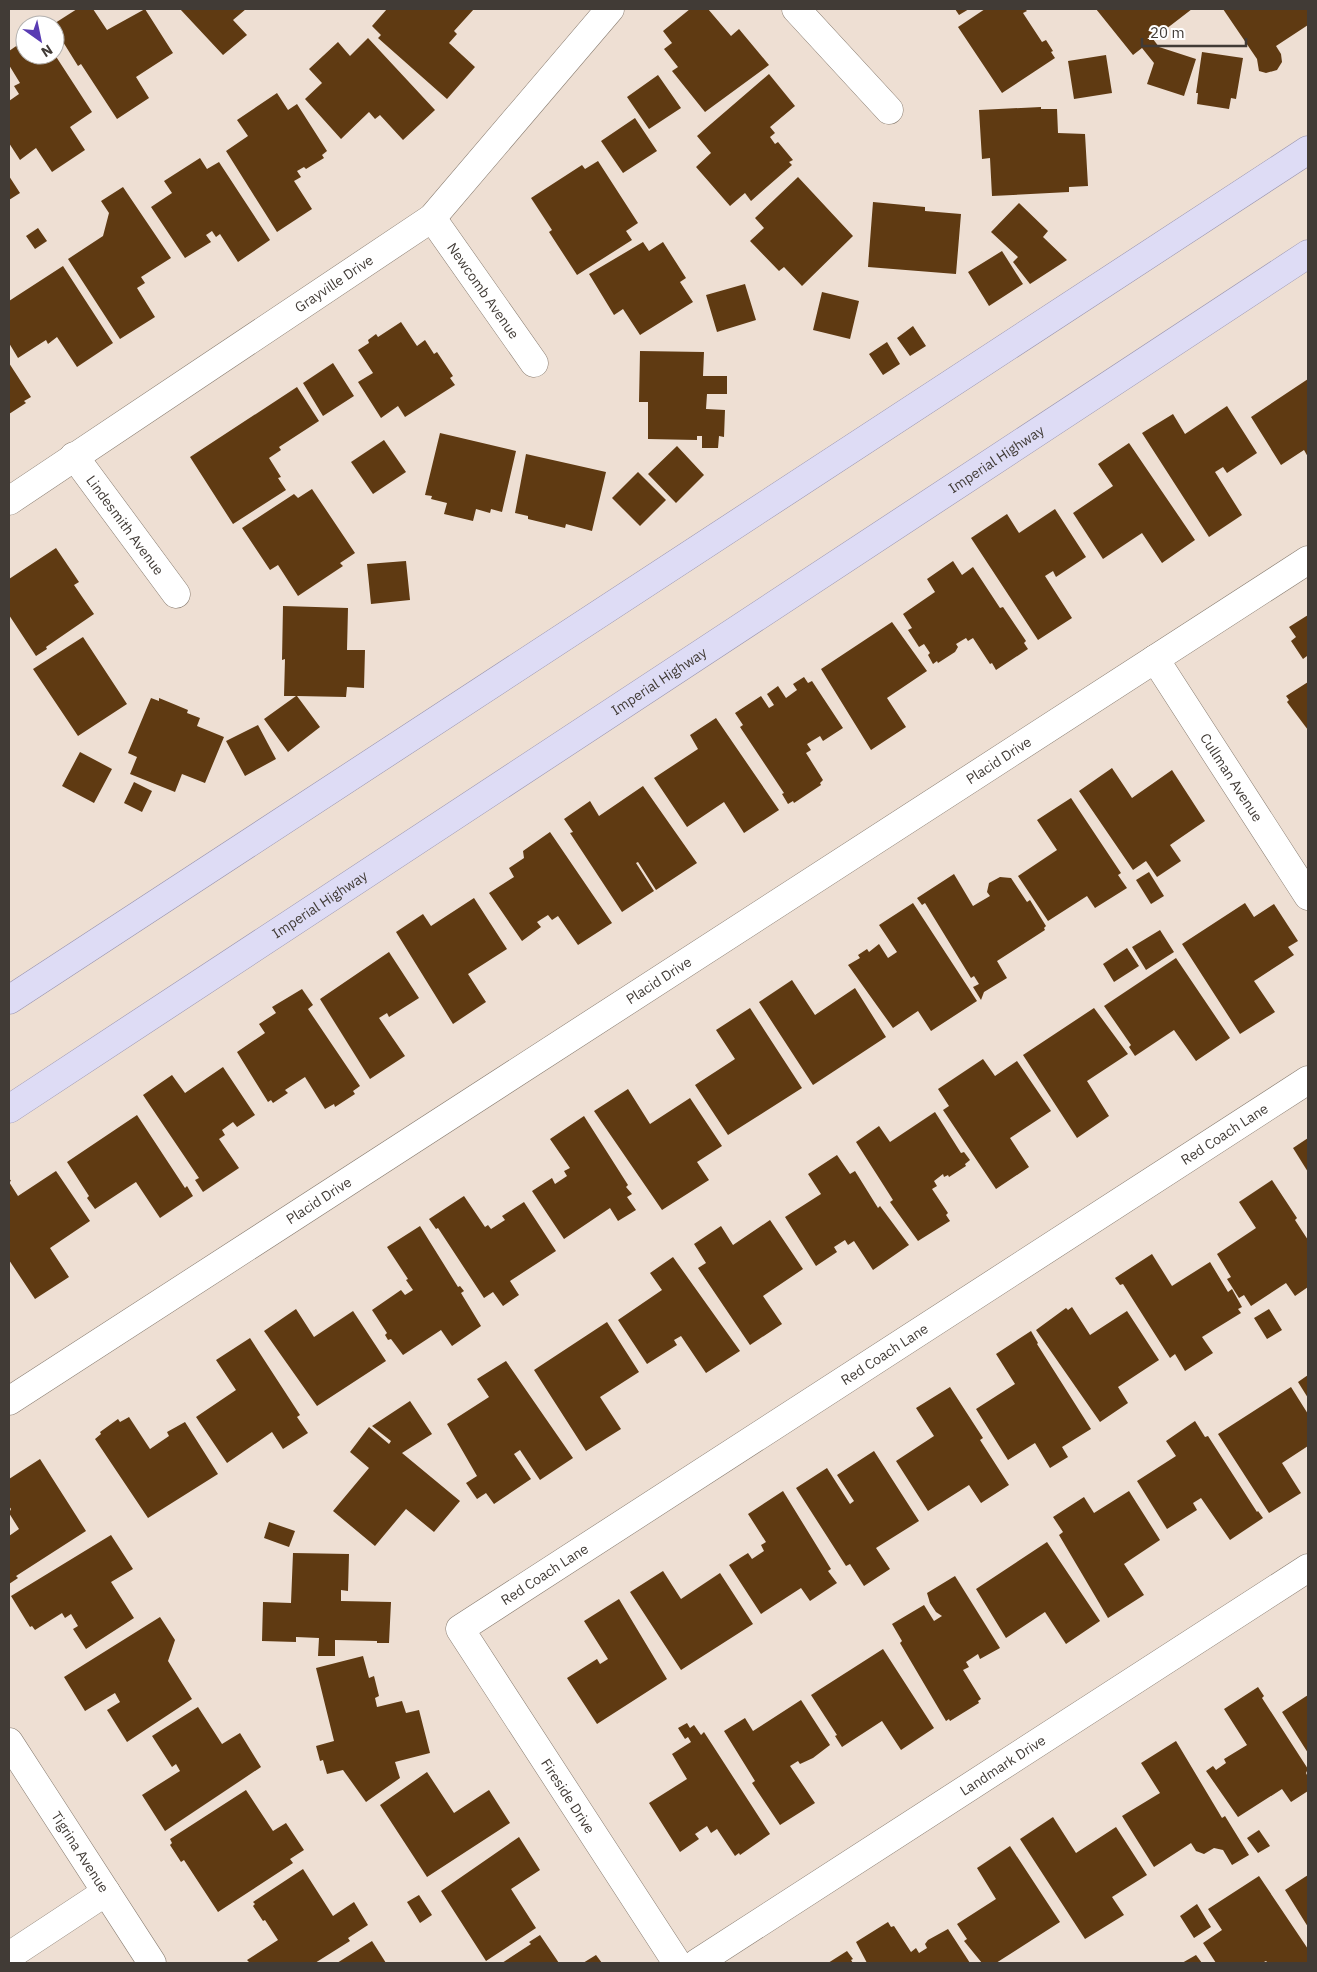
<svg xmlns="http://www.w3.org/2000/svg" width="1317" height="1972" font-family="'IBM Plex Sans',sans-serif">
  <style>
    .building { fill: #5f3a12 }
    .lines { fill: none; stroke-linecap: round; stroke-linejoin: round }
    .street-casing { stroke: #897d71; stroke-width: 29 }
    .primary-casing { stroke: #9994ae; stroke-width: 29 }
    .street { stroke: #fff; stroke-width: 28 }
    .primary { stroke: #dedcf5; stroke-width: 28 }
    .labels { text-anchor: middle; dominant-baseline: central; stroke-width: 5; stroke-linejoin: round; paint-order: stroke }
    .street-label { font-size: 14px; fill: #413b36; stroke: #fff }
  </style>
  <rect width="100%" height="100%" fill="#eedfd3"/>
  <path class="building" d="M77,9H93L107,30L145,9L173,53L136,77L149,98L117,119L81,64L78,66L55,29V25H52Z
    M180,9H246L233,20L247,35L223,55Z
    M387,9H474L454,31L457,34L449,43L475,67L447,99L378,38L381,35L372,26Z
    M690,9H708L731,36L739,29L769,65L705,112L672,71L678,67L664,49L672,43L663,31Z
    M955,9H969L959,15Z
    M985,9H1025L1027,11L1023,13L1042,42L1046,40L1053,51L1051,52L1055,58L1002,93L958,27Z
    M1096,9H1192L1153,39L1159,47L1196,59L1184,96L1147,84L1154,63L1142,48L1133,55Z
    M1223,9H1308V25L1276,46L1281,54L1282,62L1277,70L1266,73L1259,71L1257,59Z
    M368,38L435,110L403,140L380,115L375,119L369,112L341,139L305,99L322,83L309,69L338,42L350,56Z
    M25,40V55H55L92,112L70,127L85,150L52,172L36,148L20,160L9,143V101L19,94L14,86L20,83L9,65V51Z
    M1202,52L1243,58L1236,99L1231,98L1229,109L1197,104L1198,93H1196Z
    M1106,55L1112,93L1074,99L1068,61Z
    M769,74L795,106L770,127L775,133L770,137L775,144L778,142L793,160L789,162L792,165L751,201L745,193L730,206L696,167L711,153L697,136Z
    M658,75L681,108L649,129L627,97Z
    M277,93L288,110L297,104L327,151L322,155L324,158L306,169L304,167L297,171L301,177L294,181L312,209L277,232L226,151L248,136L237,120Z
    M1041,107V109H1057L1058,133L1085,134L1088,186L1069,187V192L992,196L990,158L982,159L979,110Z
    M635,118L657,151L623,173L601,141Z
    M200,158L207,169L219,162L270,240L238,262L220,234L216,237L212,231L206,235L211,242L185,258L151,207L172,193L164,181Z
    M598,161L638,223L626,231L632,240L577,275L549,232L552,230L531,198L582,165L585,169Z
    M9,176L20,193L9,200Z
    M798,177L853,236L802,286L784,267L779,271L750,241L764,228L755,218Z
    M123,187L171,258L141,277L145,283L137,288L155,317L120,339L68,259L103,236L109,213L101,201Z
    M873,202L925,207V211L961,214L956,274L868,267Z
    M1019,203L1048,231L1043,237L1067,260L1030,284L1013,262L1018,257L991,232Z
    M38,228L47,241L35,249L26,236Z
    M643,242L649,251L663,242L686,278L680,282L693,302L640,335L623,309L614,315L589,274Z
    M1002,251L1023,284L989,306L968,272Z
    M63,266L113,343L77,367L57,337L48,344L46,340L18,358L9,343V301Z
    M745,284L756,320L717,332L706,295Z
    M822,292L859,301L850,339L813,330Z
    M401,322L417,346L425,340L434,354L437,352L453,376L450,378L455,385L405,417L398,406L381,418L358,382L373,373L358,350L369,343L368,340L376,334L378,337Z
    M913,326L926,346L910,356L897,338Z
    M887,342L900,364L883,375L869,354Z
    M640,351L704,352L703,376H727V394H707L706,409L725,410L724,437L719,436L718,448H702V436H697V440L648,439V402H639Z
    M9,363L31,397L24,401L26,403L9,414Z
    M333,363L354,396L323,416L303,383Z
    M1308,379V457L1304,450L1281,465L1251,417Z
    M297,387L319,421L279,447L281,450L269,458L281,477L278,478L286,490L233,524L190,457Z
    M1227,406L1257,453L1227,473L1223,467L1215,472L1242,515L1209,537L1142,433L1173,414L1185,434Z
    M440,433L516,451L502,512L491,509L490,513L476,509L473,521L444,514L447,503L431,499L432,496L425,495Z
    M384,440L406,472L373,494L351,462Z
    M1129,443L1195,540L1162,563L1142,533L1103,559L1073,513L1113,486L1098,464Z
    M677,446L704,475L676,503L648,474Z
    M526,454L606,472L592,531L566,524L565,528L528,519V516L515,513Z
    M638,472L666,500L640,526L612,498Z
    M312,489L355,553L340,563L343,566L298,596L278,565L270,570L242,528L294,494L298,498Z
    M1055,509L1086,557L1056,577L1053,571L1045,576L1072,618L1038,640L971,538L1007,514L1019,533Z
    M56,548L79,582L74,585L94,614L46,647L47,649L36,656L9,615V579Z
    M406,561L410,600L371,604L367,564Z
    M953,561L962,575L973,567L1000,608L1003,607L1026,641L1024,643L1028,649L996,670L992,663L990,664L973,638L968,641L966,638L956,644L958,647L955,652L938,663L937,661L933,664L928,655L930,653L924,644L919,647L908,630L912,628L903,614L935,592L927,579Z
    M283,606L348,608L347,650H365L364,688L347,687L346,697L297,696L320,727L288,752L264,719L296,696H284L285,659L282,660Z
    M1308,615V657L1307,656L1303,659L1291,641L1296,637L1289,627Z
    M892,622L927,671L887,698L906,727L871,750L821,669Z
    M83,637L127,704L78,736L33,669Z
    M804,677L808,683L812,681L843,728L823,741L820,736L807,744L811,750L806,753L823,780L820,783L821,785L794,803L793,801L788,804L782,794L784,793L740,727L743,725L735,713L761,696L769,708L774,705L767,694L778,686L786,698L797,690L793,684Z
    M1308,682V730L1287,702L1289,700L1286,696Z
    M151,698L159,701V698L188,710L187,713L200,718L197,726L224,737L205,783L182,774L175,792L130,774L137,757L128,753Z
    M716,718L779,810L744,833L724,802L687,827L654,778L698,749L690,735Z
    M258,725L276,759L245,776L226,741Z
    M80,752L112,769L94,803L62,786Z
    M1112,768L1132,798L1172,770L1205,821L1170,845L1181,861L1157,877L1146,861L1133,870L1079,791Z
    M134,782L152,791L142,812L124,803Z
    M643,786L697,863L656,890L638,862L636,863L654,891L622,912L570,833L573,832L564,819L590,801L599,816Z
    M1071,798L1121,873L1118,875L1127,888L1095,908L1087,896L1048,921L1018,876L1057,850L1037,820Z
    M550,832L612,923L578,945L558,916L552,920L548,915L537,922L541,927L522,941L489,893L514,877L509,868L524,858L523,851Z
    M1149,872L1164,896L1151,904L1136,880Z
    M954,874L973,906L990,896L987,892L989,883L1000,877L1011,878L1027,902L1030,900L1046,926L1044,928L1045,930L997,961L1007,978L984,992L981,1000L973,987L979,984L974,976L971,978L925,903L922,905L917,898Z
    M474,898L507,949L468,974L486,1002L453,1024L396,932L423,914L431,926Z
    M913,903L977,1001L931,1031L918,1011L893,1028L848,965L860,958L858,955L867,949L869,952L879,944L888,958L897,952L879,925Z
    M1245,903L1254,917L1274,904L1298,941L1288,947L1294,955L1254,981L1275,1012L1240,1034L1182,944Z
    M1160,930L1174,952L1146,970L1132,947Z
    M1127,948L1139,966L1114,982L1103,964Z
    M389,952L419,998L389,1017L387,1013L379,1018L405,1056L370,1079L320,999Z
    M1176,958L1230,1038L1196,1061L1174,1030L1135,1056L1129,1047L1131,1045L1104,1006Z
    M792,980L815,1015L855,988L886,1037L813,1085L759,1002Z
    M302,989L313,1005L308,1009L360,1086L353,1091L355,1094L335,1107L334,1104L325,1109L305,1077L285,1090L288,1093L273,1103L271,1100L268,1102L237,1052L265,1033L259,1024L276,1013L272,1007Z
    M750,1008L802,1088L728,1135L695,1085L735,1059L716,1030Z
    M1094,1008L1128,1054L1087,1081L1109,1116L1077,1138L1023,1055Z
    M983,1059L995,1076L1017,1061L1051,1111L1010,1138L1029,1167L996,1189L943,1110L949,1106L938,1089Z
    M223,1067L255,1115L237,1127L233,1122L222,1130L225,1135L219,1139L239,1168L203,1192L195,1180L199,1178L143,1095L172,1075L185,1093Z
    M628,1089L650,1124L690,1098L722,1146L697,1162L709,1180L662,1210L594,1111Z
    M935,1112L961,1153L964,1152L970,1160L965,1164L966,1166L949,1177L948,1175L944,1177L943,1174L934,1181L937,1186L932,1189L948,1213L946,1215L950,1221L918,1241L890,1202L893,1200L856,1142L879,1126L890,1142Z
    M137,1115L185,1188L187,1186L193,1196L160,1218L136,1182L95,1209L87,1198L89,1196L67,1162Z
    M584,1116L628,1185L626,1187L632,1194L627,1197L636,1210L618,1221L610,1208L564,1239L532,1191L552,1178L555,1184L567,1176L564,1171L570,1168L550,1139Z
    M1308,1138V1172L1293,1148Z
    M837,1155L850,1174L855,1171L878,1208L880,1206L909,1245L873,1270L854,1241L848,1245L845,1240L834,1247L837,1252L816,1266L785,1217L821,1194L808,1174Z
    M56,1171L90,1221L50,1248L69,1277L35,1299L9,1260V1178L11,1181L9,1182L18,1196Z
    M1272,1180L1297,1218L1295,1220L1308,1240V1287L1295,1296L1286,1283L1251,1306L1244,1295L1239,1298L1227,1279L1231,1277L1217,1254L1256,1228L1239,1202Z
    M464,1196L485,1227L488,1225L491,1229L505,1220L502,1216L524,1202L556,1251L510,1281L519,1295L503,1306L493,1292L484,1298L438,1228L436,1229L429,1219Z
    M770,1220L803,1269L763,1296L782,1324L750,1345L698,1268L706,1263L694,1244L721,1226L733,1245Z
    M420,1226L458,1287L460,1286L464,1291L461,1293L481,1326L452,1346L441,1330L403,1355L391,1339L388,1340L385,1335L387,1333L372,1310L401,1290L405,1295L413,1290L406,1280L408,1279L387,1247Z
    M1152,1254L1172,1286L1210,1262L1228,1292L1232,1289L1242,1307L1238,1309L1241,1313L1202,1337L1213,1353L1185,1371L1175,1354L1170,1358L1123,1284L1120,1285L1115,1278Z
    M673,1257L740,1351L706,1373L681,1336L674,1340L677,1345L647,1364L618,1320L662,1290L650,1273Z
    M1072,1307L1090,1335L1127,1311L1159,1360L1118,1387L1128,1403L1100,1422L1036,1330L1066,1308L1068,1310Z
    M296,1309L314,1337L353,1311L386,1361L317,1406L264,1331Z
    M1269,1309L1282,1330L1267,1339L1254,1318Z
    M607,1322L639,1372L600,1397L621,1429L586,1451L534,1370Z
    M1031,1331L1038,1343L1037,1344L1091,1429L1062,1447L1068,1457L1050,1468L1035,1443L1008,1460L976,1409L1015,1384L996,1354Z
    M250,1338L300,1415L297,1417L308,1433L283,1449L272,1432L227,1463L196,1417L236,1390L216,1360Z
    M506,1361L573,1458L540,1480L520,1450L514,1454L531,1479L494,1504L486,1493L477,1499L466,1483L477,1476L447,1424L489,1397L477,1379Z
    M1308,1375V1398L1298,1382Z
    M950,1387L983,1438L980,1440L1009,1485L981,1503L969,1485L928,1511L896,1461L934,1436L916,1408Z
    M1291,1387L1308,1414V1446L1282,1463L1301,1493L1269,1513L1218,1434Z
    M410,1401L432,1434L402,1453L460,1501L434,1532L406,1509L375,1546L333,1511L369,1468L350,1452L369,1427L389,1444L391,1441L372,1426Z
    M129,1417L150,1449L169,1436L167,1432L185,1422L218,1474L148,1518L95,1439L101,1434L100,1432L118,1419L120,1422Z
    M1195,1421L1205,1437L1208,1436L1257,1512L1258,1511L1263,1518L1230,1540L1201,1498L1193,1503L1197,1510L1167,1529L1137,1481L1176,1456L1166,1441Z
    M874,1451L919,1521L876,1548L890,1569L864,1586L850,1564L846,1566L796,1488L827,1468L850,1504L854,1501L837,1475Z
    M40,1459L86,1531L16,1576L18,1578L9,1584V1536L19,1529L9,1513L11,1509L9,1506V1479Z
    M783,1491L831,1569L828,1571L837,1583L810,1601L801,1588L761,1614L729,1565L748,1553L752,1559L764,1551L761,1545L766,1542L748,1514Z
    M1129,1491L1160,1540L1124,1564L1144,1595L1108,1618L1059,1535L1063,1532L1053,1517L1084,1497L1094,1513Z
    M269,1522L295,1531L289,1547L264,1538Z
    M111,1535L133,1569L111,1582L134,1618L86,1649L73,1629L78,1626L71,1614L65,1618L62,1613L35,1630L32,1626L30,1627L11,1596Z
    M1047,1542L1100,1621L1066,1644L1045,1612L1006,1638L976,1589Z
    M293,1553L349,1554L348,1591L341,1590V1601L391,1602L389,1643H377V1641L335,1640V1656H318L319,1638L296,1637V1642L262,1641L263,1602L291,1603Z
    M663,1571L681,1599L720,1573L753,1624L681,1670L630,1592Z
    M955,1576L1000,1648L980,1659L978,1654L966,1662L969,1667L963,1670L981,1699L978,1701L979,1703L950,1721L949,1719L946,1721L900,1643L902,1641L892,1624L924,1605L934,1621L942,1616L936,1612L930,1603L927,1593Z
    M619,1599L667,1679L597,1724L567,1678L597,1659L600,1664L608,1659L584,1621Z
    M160,1617L175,1640L168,1661L192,1699L127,1742L107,1710L120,1702L115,1693L85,1711L64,1677Z
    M883,1649L934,1728L901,1750L882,1721L842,1747L835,1736L837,1735L811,1695Z
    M363,1656L369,1678L374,1676L379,1696L375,1698L377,1707L402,1701L406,1713L419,1710L430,1753L395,1762L400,1778L366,1802L343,1770L327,1774L323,1760L320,1761L316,1746L334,1741L316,1668Z
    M1258,1687L1264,1696L1262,1698L1308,1769L1306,1773L1308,1777V1791L1291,1802L1282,1789L1238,1817L1206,1771L1213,1766L1216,1770L1226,1763L1224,1759L1247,1745L1224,1709Z
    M1308,1695V1753L1282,1712Z
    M801,1700L830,1745L813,1758L800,1764L798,1761L790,1766L815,1803L780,1825L752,1783L755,1781L724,1731L745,1718L753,1731Z
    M198,1707L222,1744L240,1733L261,1767L165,1831L142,1795L180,1771L176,1764L172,1767L152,1736Z
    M687,1723L690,1728L694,1725L701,1735L704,1732L770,1834L740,1855L739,1853L735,1856L717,1829L711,1833L707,1826L695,1834L699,1839L680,1852L649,1803L687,1779L672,1754L691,1742L688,1737L685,1739L678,1728Z
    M1176,1741L1222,1818L1225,1816L1249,1855L1232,1865L1223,1850L1214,1848L1204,1854L1196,1851L1191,1843L1154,1867L1122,1816L1160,1793L1141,1763Z
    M427,1772L454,1813L489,1790L510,1823L427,1877L380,1805Z
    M246,1790L273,1831L286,1823L304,1850L290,1859L293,1863L218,1912L184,1860L181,1862L170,1845L172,1843L170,1839Z
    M1053,1817L1076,1853L1116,1827L1147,1875L1112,1897L1124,1915L1085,1939L1020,1839Z
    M1259,1830L1270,1846L1258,1853L1247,1838Z
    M519,1837L540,1870L511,1889L536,1928L486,1961L441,1891Z
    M1010,1846L1060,1922L996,1963H982L964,1941L967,1939L957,1924L996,1899L977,1868Z
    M303,1869L333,1916L354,1902L368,1925L348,1938L350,1941L315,1963H250L247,1960L278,1940L265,1920L263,1921L253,1906L255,1904L253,1902Z
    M1308,1875V1927L1285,1890Z
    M1259,1876L1308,1949V1963H1268L1266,1961L1262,1963H1216L1203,1943L1222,1930L1208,1909Z
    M419,1895L432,1915L420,1923L407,1902Z
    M1197,1904L1211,1927L1194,1938L1180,1916Z
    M888,1922L891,1927L894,1926L911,1952L916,1948L919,1953L927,1948L925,1944L928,1940L948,1929L970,1963H867L856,1942Z
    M540,1935L559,1963H502L531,1944L529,1942Z
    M372,1941L386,1963H337Z
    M847,1951L853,1959L851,1960L853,1963H828Z
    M596,1955L602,1963H583Z
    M1196,1955L1202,1963H1182Z"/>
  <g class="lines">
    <defs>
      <g id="street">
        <path d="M796,9L889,110"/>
        <path id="s1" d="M432,218L534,363"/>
        <path id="s2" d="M74,456L176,594"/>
        <path id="s3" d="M9,501L432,218L610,9"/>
        <path id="s4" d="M1155,659L1308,896"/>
        <path id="s5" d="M9,1401L1308,560"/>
        <path id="s6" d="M9,1742L152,1963"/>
        <path d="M9,1956L106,1892"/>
        <path id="s7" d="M677,1963L460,1629L1308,1080"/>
        <path id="s8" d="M697,1963L1308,1568"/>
      </g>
      <g id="primary">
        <path d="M9,1000L1308,150"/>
        <path id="s9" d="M9,1109L1308,254"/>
      </g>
    </defs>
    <use href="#street" class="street-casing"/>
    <use href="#primary" class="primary-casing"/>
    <use href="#street" class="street"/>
    <use href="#primary" class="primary"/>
  </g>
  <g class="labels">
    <g class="street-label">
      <text stroke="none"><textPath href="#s3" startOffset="391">Grayville Drive</textPath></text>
      <text stroke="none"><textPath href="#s1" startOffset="89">Newcomb Avenue</textPath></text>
      <text stroke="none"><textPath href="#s9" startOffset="1182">Imperial Highway</textPath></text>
      <text stroke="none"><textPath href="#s2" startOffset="86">Lindesmith Avenue</textPath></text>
      <text stroke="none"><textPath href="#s9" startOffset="778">Imperial Highway</textPath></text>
      <text stroke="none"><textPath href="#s5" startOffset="1179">Placid Drive</textPath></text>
      <text stroke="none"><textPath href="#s4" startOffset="141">Cullman Avenue</textPath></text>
      <text stroke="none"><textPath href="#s9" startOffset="372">Imperial Highway</textPath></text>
      <text stroke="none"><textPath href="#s5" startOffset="774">Placid Drive</textPath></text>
      <text stroke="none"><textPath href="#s7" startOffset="1309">Red Coach Lane</textPath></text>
      <text stroke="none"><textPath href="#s5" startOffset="369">Placid Drive</textPath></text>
      <text stroke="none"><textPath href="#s7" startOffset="904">Red Coach Lane</textPath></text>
      <text stroke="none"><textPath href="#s7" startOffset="499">Red Coach Lane</textPath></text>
      <text stroke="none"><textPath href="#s8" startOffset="364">Landmark Drive</textPath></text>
      <text transform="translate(568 1796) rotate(57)">Fireside Drive</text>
      <text stroke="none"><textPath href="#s6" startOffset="131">Tigrina Avenue</textPath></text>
    </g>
  </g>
  <rect width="1317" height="1972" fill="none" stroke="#413b36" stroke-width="20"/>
  <g transform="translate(40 40) rotate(147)"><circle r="24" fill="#ffffff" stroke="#b3b1af"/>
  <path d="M0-4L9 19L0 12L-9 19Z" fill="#593bb3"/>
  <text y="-8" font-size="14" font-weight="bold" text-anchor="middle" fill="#413b36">N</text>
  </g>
  <path d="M1142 38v8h104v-8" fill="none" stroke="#413b36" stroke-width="2.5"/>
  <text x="1150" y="38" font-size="15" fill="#413b36" stroke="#ffffff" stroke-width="4" paint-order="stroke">20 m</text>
</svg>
